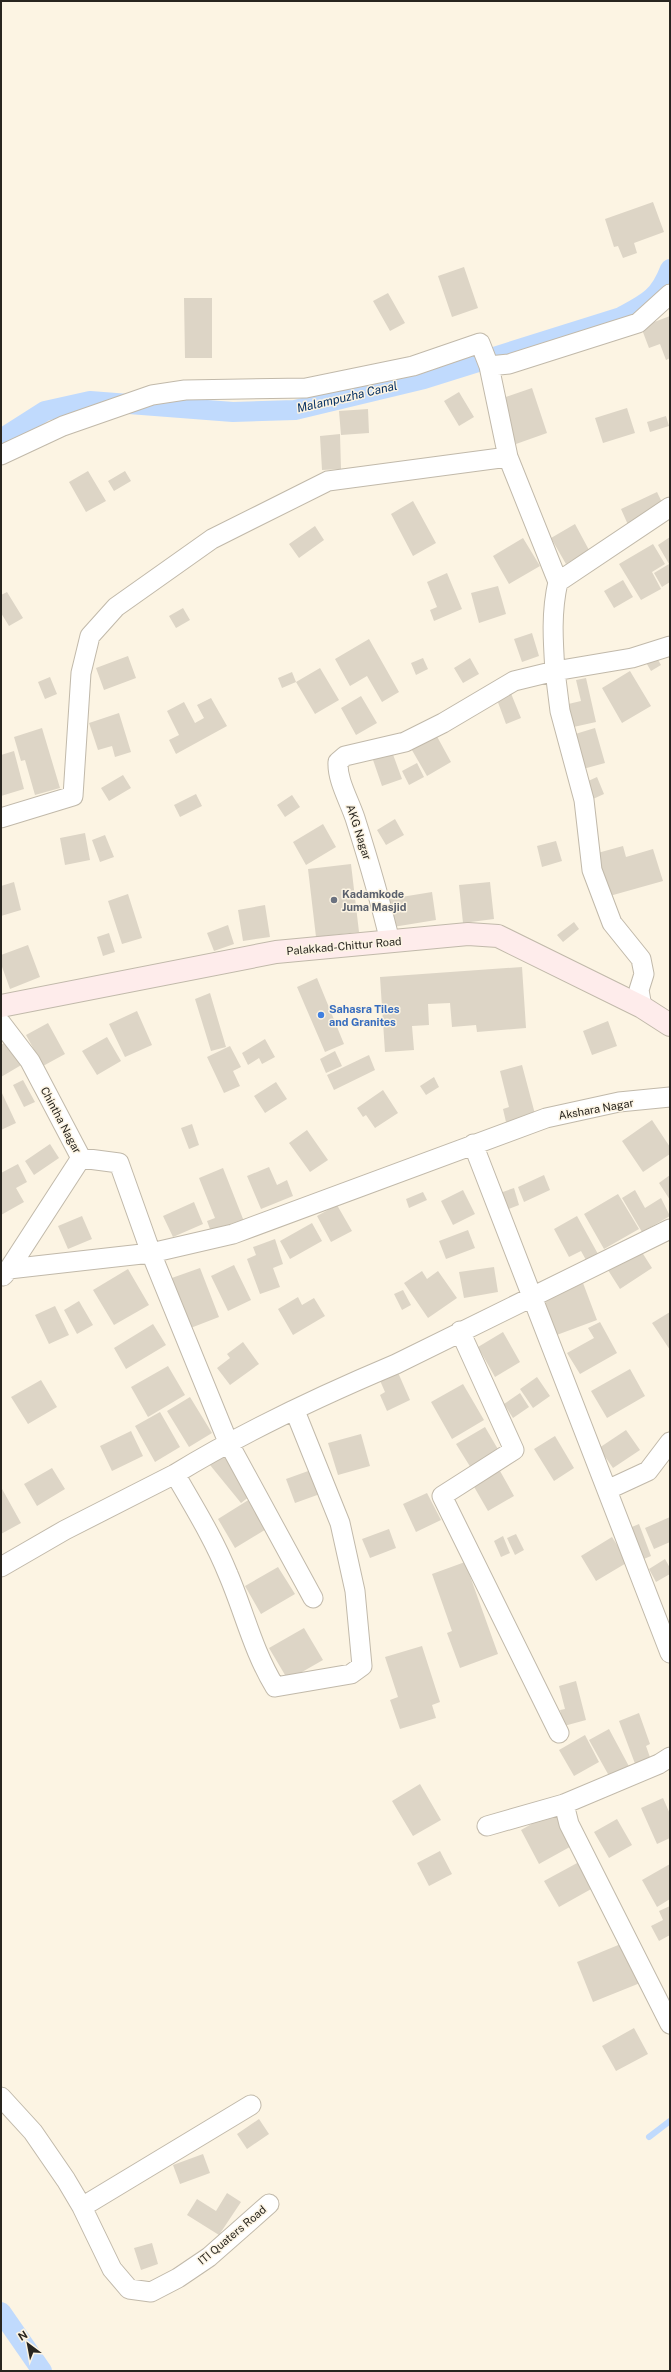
<svg xmlns="http://www.w3.org/2000/svg" width="671" height="2372" font-family="'Public Sans',sans-serif">
  <style>
    .lines { fill: none; stroke-linecap: round; stroke-linejoin: round }
    .stream { stroke: #c0dafd; stroke-width: 6 }
    .canal { stroke: #c0dafd; stroke-width: 20 }
    .building { fill: #ddd5c6 }
    .street-casing { stroke: #c1b9aa; stroke-width: 21 }
    .secondary-casing { stroke: #c1b9aa; stroke-width: 24 }
    .street { stroke: #fff; stroke-width: 19 }
    .secondary { stroke: #feeceb; stroke-width: 22 }
    .worship-dot { fill: #6b7280; stroke: #fcf4e3; stroke-width: 1.5 }
    .shop-dot { fill: #3f7fe0; stroke: #fcf4e3; stroke-width: 1.5 }
    .labels { text-anchor: middle; dominant-baseline: central; stroke-width: 3; stroke-linejoin: round; paint-order: stroke }
    .street-label { font-size: 11px; fill: #28251f; stroke: #fcf4e3 }
    .worship-label { font-size: 11px; font-weight: bold; fill: #5b616d; stroke: #fcf4e3; text-anchor: start }
    .shop-label { font-size: 11px; font-weight: bold; fill: #366cbe; stroke: #fcf4e3; text-anchor: start }
    .water-label { font-size: 12px; font-style: italic; fill: #073264; stroke: #fcf4e3 }
  </style>
  <rect width="100%" height="100%" fill="#fcf4e3"/>
  <g class="lines">
    <path class="stream" d="M649,2137L670,2121"/>
    <path class="canal" d="M1,439L45,411L90,401L233,412L295,410L424,379L621,317C647,303 659,298 670,269
      M1,2312L42,2371"/>
  </g>
  <path class="building" d="M653,202L664,232L634,243L637,253L623,258L618,246L614,247L605,219Z
    M464,267L478,308L452,317L438,276Z
    M388,293L405,323L390,331L373,301Z
    M184,298H212V358H185Z
    M670,316V358L666,360L660,344L649,348L641,327Z
    M532,388L547,433L516,444L500,399Z
    M459,392L474,417L459,426L444,401Z
    M627,408L635,433L603,443L595,418Z
    M368,409L369,433L341,435L339,411Z
    M666,416L669,426L650,432L647,422Z
    M340,434L341,469L322,470L320,436Z
    M88,471L106,501L86,512L69,482Z
    M125,471L131,481L114,491L108,481Z
    M657,492L670,519L633,536L621,509Z
    M413,501L436,543L413,556L391,514Z
    M575,524L589,550L566,564L551,538Z
    M315,526L324,540L299,558L289,544Z
    M670,537V582L662,587L654,573L669,564L658,545Z
    M523,538L540,566L509,584L493,556Z
    M653,544L665,564L652,572L661,589L641,600L619,564Z
    M447,573L462,609L434,621L430,610L437,607L427,582Z
    M623,580L633,597L614,608L604,591Z
    M498,586L506,614L479,623L471,593Z
    M7,592L23,618L9,626L1,613V595Z
    M183,608L190,620L176,628L169,616Z
    M532,633L539,656L522,662L514,639Z
    M369,639L399,692L382,702L367,676L350,686L335,659Z
    M654,653L661,665L651,671L644,659Z
    M128,656L136,678L104,690L96,668Z
    M423,658L428,669L416,675L411,663Z
    M470,658L479,674L463,683L454,668Z
    M320,668L339,700L315,714L296,682Z
    M630,671L651,706L622,723L602,688Z
    M292,672L296,682L282,688L278,678Z
    M50,677L57,694L45,699L38,682Z
    M586,678L596,722L569,728L564,705L581,701L576,680Z
    M510,691L521,718L506,724L496,697Z
    M361,696L377,723L356,735L341,708Z
    M211,698L227,726L176,754L169,740L179,735L167,711L184,702L195,723L204,718L197,705Z
    M119,713L131,752L115,757L112,746L98,750L89,723Z
    M42,728L60,788L35,795L25,760L21,761L14,737Z
    M595,728L605,763L583,769L572,735Z
    M434,731L451,762L427,776L409,745Z
    M391,749L402,779L382,786L372,757Z
    M14,751L24,789L1,796V755Z
    M417,763L424,777L409,785L402,771Z
    M123,775L131,788L109,801L101,788Z
    M597,777L604,794L593,799L586,782Z
    M196,794L202,806L180,817L174,805Z
    M292,795L300,807L285,817L277,805Z
    M395,819L404,835L386,845L377,830Z
    M323,824L336,847L306,865L293,842Z
    M85,833L90,860L65,865L60,838Z
    M105,835L114,857L100,862L92,840Z
    M556,841L562,861L542,867L537,846Z
    M623,846L626,857L653,849L663,881L606,897L594,854Z
    M351,864L359,932L316,937L308,869Z
    M14,882L21,910L1,916V886Z
    M490,882L494,919L463,923L459,885Z
    M432,892L436,920L393,927L389,899Z
    M128,894L142,938L122,944L108,901Z
    M265,905L270,937L243,941L238,910Z
    M574,922L579,929L563,942L557,935Z
    M228,925L234,944L214,951L207,933Z
    M109,933L115,952L103,956L97,937Z
    M28,945L40,977L10,989L1,964V955Z
    M522,967L526,1028L477,1032L476,1025L452,1027L450,1003L428,1004L429,1025L412,1026L414,1050L385,1052L380,977Z
    M317,978L344,1044L325,1052L297,987Z
    M210,993L226,1047L211,1051L195,999Z
    M137,1011L152,1045L125,1057L109,1024Z
    M608,1021L617,1046L592,1055L583,1031Z
    M48,1023L65,1054L43,1066L26,1035Z
    M107,1037L121,1061L97,1075L82,1051Z
    M265,1039L275,1057L262,1064L259,1058L248,1065L242,1053Z
    M9,1040L23,1064L1,1077V1045Z
    M230,1046L241,1067L233,1071L240,1086L224,1093L207,1057Z
    M335,1051L342,1066L326,1073L320,1059Z
    M369,1055L375,1070L334,1090L327,1075Z
    M522,1065L535,1114L506,1122L503,1109L509,1107L500,1071Z
    M434,1077L439,1087L426,1095L420,1086Z
    M23,1080L35,1102L24,1107L13,1085Z
    M276,1082L287,1099L265,1113L254,1096Z
    M383,1090L398,1113L375,1128L366,1115L363,1117L357,1108Z
    M1,1091L16,1123L1,1130Z
    M652,1120L670,1147V1154L643,1172L622,1141Z
    M192,1124L199,1145L189,1149L181,1128Z
    M307,1130L328,1160L310,1172L289,1143Z
    M50,1144L59,1158L34,1175L25,1161Z
    M18,1164L27,1182L16,1188L24,1202L1,1215V1173Z
    M269,1167L277,1185L287,1180L293,1196L261,1209L247,1176Z
    M223,1168L245,1224L213,1237L207,1221L215,1218L199,1178Z
    M544,1175L550,1190L524,1202L518,1187Z
    M670,1175V1200L659,1183Z
    M514,1188L519,1205L503,1211L497,1194Z
    M463,1190L475,1214L453,1225L441,1201Z
    M635,1190L645,1208L661,1198L670,1216L642,1232L622,1198Z
    M423,1192L427,1200L409,1208L406,1199Z
    M618,1194L639,1229L604,1249L584,1214Z
    M194,1202L203,1224L173,1237L163,1216Z
    M337,1205L352,1231L331,1242L317,1216Z
    M82,1216L92,1239L68,1249L58,1226Z
    M577,1216L598,1254L586,1260L581,1251L569,1257L554,1229Z
    M312,1223L322,1241L290,1259L280,1241Z
    M468,1230L475,1248L446,1259L439,1241Z
    M275,1239L283,1264L273,1268L280,1287L260,1294L247,1259L256,1255L253,1247Z
    M638,1246L652,1268L620,1289L606,1267Z
    M234,1265L251,1300L228,1311L211,1276Z
    M494,1267L498,1292L464,1298L459,1272Z
    M200,1268L219,1317L188,1329L169,1279Z
    M128,1269L149,1305L114,1325L93,1290Z
    M422,1271L427,1279L438,1271L457,1298L428,1318L404,1283Z
    M583,1283L597,1320L554,1336L541,1299Z
    M403,1290L411,1305L402,1310L394,1294Z
    M298,1297L302,1305L314,1298L325,1316L293,1335L278,1309Z
    M79,1301L93,1325L77,1334L64,1310Z
    M55,1306L69,1335L49,1344L35,1315Z
    M670,1312V1350L652,1323Z
    M600,1322L617,1353L580,1374L567,1353L594,1338L588,1328Z
    M153,1324L166,1345L126,1369L114,1348Z
    M503,1332L520,1362L495,1377L478,1347Z
    M243,1342L259,1364L230,1385L217,1368L230,1358L227,1354Z
    M168,1366L185,1395L148,1417L131,1387Z
    M396,1368L410,1400L387,1411L380,1395L385,1392L378,1376Z
    M630,1369L645,1396L607,1418L591,1391Z
    M537,1377L550,1396L533,1408L520,1389Z
    M41,1380L57,1407L28,1424L11,1397Z
    M463,1384L484,1420L452,1439L431,1402Z
    M520,1393L529,1407L513,1418L504,1404Z
    M190,1397L212,1433L189,1447L167,1411Z
    M160,1412L180,1447L155,1462L135,1426Z
    M485,1427L499,1451L471,1468L456,1444Z
    M626,1430L640,1450L613,1468L599,1448Z
    M131,1431L143,1456L112,1471L100,1446Z
    M361,1434L370,1466L338,1475L328,1443Z
    M555,1436L574,1468L554,1481L534,1449Z
    M224,1454L254,1493L241,1503L210,1465Z
    M52,1468L65,1489L37,1506L24,1484Z
    M311,1470L320,1494L295,1503L286,1479Z
    M500,1471L514,1496L488,1511L473,1485Z
    M1,1487L21,1523L1,1534Z
    M427,1493L441,1520L416,1532L403,1504Z
    M250,1499L268,1528L235,1548L218,1519Z
    M670,1517V1542L654,1549L645,1528Z
    M639,1524L651,1556L639,1561L627,1529Z
    M389,1529L396,1548L370,1558L362,1539Z
    M516,1534L524,1550L515,1555L507,1538Z
    M503,1536L510,1553L501,1557L494,1541Z
    M612,1537L628,1562L596,1581L581,1556Z
    M665,1559L670,1568V1574L656,1582L649,1569Z
    M465,1562L498,1654L460,1668L447,1633L452,1631L432,1574Z
    M278,1567L295,1594L261,1614L245,1586Z
    M304,1628L323,1660L288,1680L269,1648Z
    M422,1646L440,1702L432,1705L436,1718L400,1729L390,1700L398,1697L385,1657Z
    M576,1681L586,1720L564,1726L560,1710L565,1709L559,1686Z
    M639,1713L650,1744L646,1746L652,1763L637,1769L619,1721Z
    M609,1729L632,1772L613,1783L589,1740Z
    M585,1735L599,1762L574,1776L559,1750Z
    M420,1784L441,1820L413,1836L392,1801Z
    M663,1798L670,1814V1838L657,1844L641,1808Z
    M558,1809L577,1843L539,1864L521,1830Z
    M617,1819L632,1845L609,1858L594,1832Z
    M440,1851L452,1874L429,1886L417,1863Z
    M579,1862L593,1888L559,1907L544,1881Z
    M670,1864V1899L657,1907L642,1880Z
    M670,1906V1935L659,1941L651,1926L663,1920L659,1911Z
    M628,1941L645,1981L593,2002L577,1962Z
    M634,2028L648,2054L616,2071L602,2046Z
    M259,2119L269,2134L247,2149L237,2134Z
    M203,2154L210,2173L180,2184L173,2165Z
    M227,2193L241,2202L219,2235L187,2215L197,2199L216,2211Z
    M152,2243L158,2264L141,2270L134,2248Z"/>
  <g class="lines">
    <defs>
      <path id="street" d="M489,366L509,364L638,323L670,294
        M1,455L63,426L152,395L185,390L306,388L413,366L480,343L489,366L508,457L558,582C551,612 553,641 555,671L514,681L443,723L405,742L345,756L338,762C337,780 349,800 355,818C368,859 380,899 390,942
        M558,582L670,507
        M1,818L73,796L81,673L90,636L116,607L212,539L328,481L508,457
        M642,1007L639,990L644,974L641,959L612,923L592,870L584,800L560,711L555,671L632,658L670,646
        M1,1023L30,1061L81,1158L9,1269L3,1276
        M473,1144L670,1653
        M81,1158L119,1163L151,1253L228,1442L313,1598
        M9,1269L151,1253L233,1234L546,1118L619,1102L670,1097
        M460,1331L514,1450L442,1496L559,1733
        M175,1474C245,1431 320,1396 396,1364L670,1229
        M607,1490L648,1471L670,1442
        M1,1567L65,1530L175,1474C194,1507 214,1539 228,1574C244,1611 253,1651 275,1687L351,1674L362,1666L355,1591L340,1523L295,1411
        M564,1804L569,1824L670,2024
        M487,1826L564,1804L659,1764L670,1757
        M1,2097L33,2132L66,2180L82,2207L112,2269L129,2289L151,2292L178,2278L209,2257L269,2204
        M82,2207L251,2105"/>
      <path id="secondary" d="M1,1006L276,952L468,934L498,936L642,1007L670,1025"/>
    </defs>
    <use href="#street" class="street-casing"/>
    <use href="#secondary" class="secondary-casing"/>
    <use href="#street" class="street"/>
    <use href="#secondary" class="secondary"/>
  </g>
  <circle class="worship-dot" cx="334" cy="900" r="4"/>
  <circle class="shop-dot" cx="321" cy="1015" r="4"/>
  <g class="labels">
    <g class="street-label">
      <text transform="translate(359 832) rotate(72)">AKG Nagar</text>
      <text transform="translate(344 946) rotate(-5)">Palakkad-Chittur Road</text>
      <text transform="translate(596 1109) rotate(-10)">Akshara Nagar</text>
      <text transform="translate(61 1120) rotate(62)">Chintha Nagar</text>
      <text transform="translate(232 2235) rotate(-40)">ITI Quaters Road</text>
    </g>
    <g class="worship-label">
      <text x="342" y="894">Kadamkode<tspan x="342" dy="13">Juma Masjid</tspan></text>
    </g>
    <g class="shop-label">
      <text x="329" y="1009">Sahasra Tiles<tspan x="329" dy="13">and Granites</tspan></text>
    </g>
    <g class="water-label">
      <text transform="translate(347 397) rotate(-13)">Malampuzha Canal</text>
    </g>
  </g>
  <rect width="671" height="2372" fill="none" stroke="#28251f" stroke-width="4"/>
  <g transform="translate(28 2344) rotate(328)" stroke="#fcf4e3" stroke-width="3" paint-order="stroke">
  <path d="M0-3L7 15L0 10L-7 15Z" fill="#28251f"/>
  <text y="-6" font-size="11" font-weight="bold" text-anchor="middle" fill="#28251f">N</text>
  </g>
</svg>
